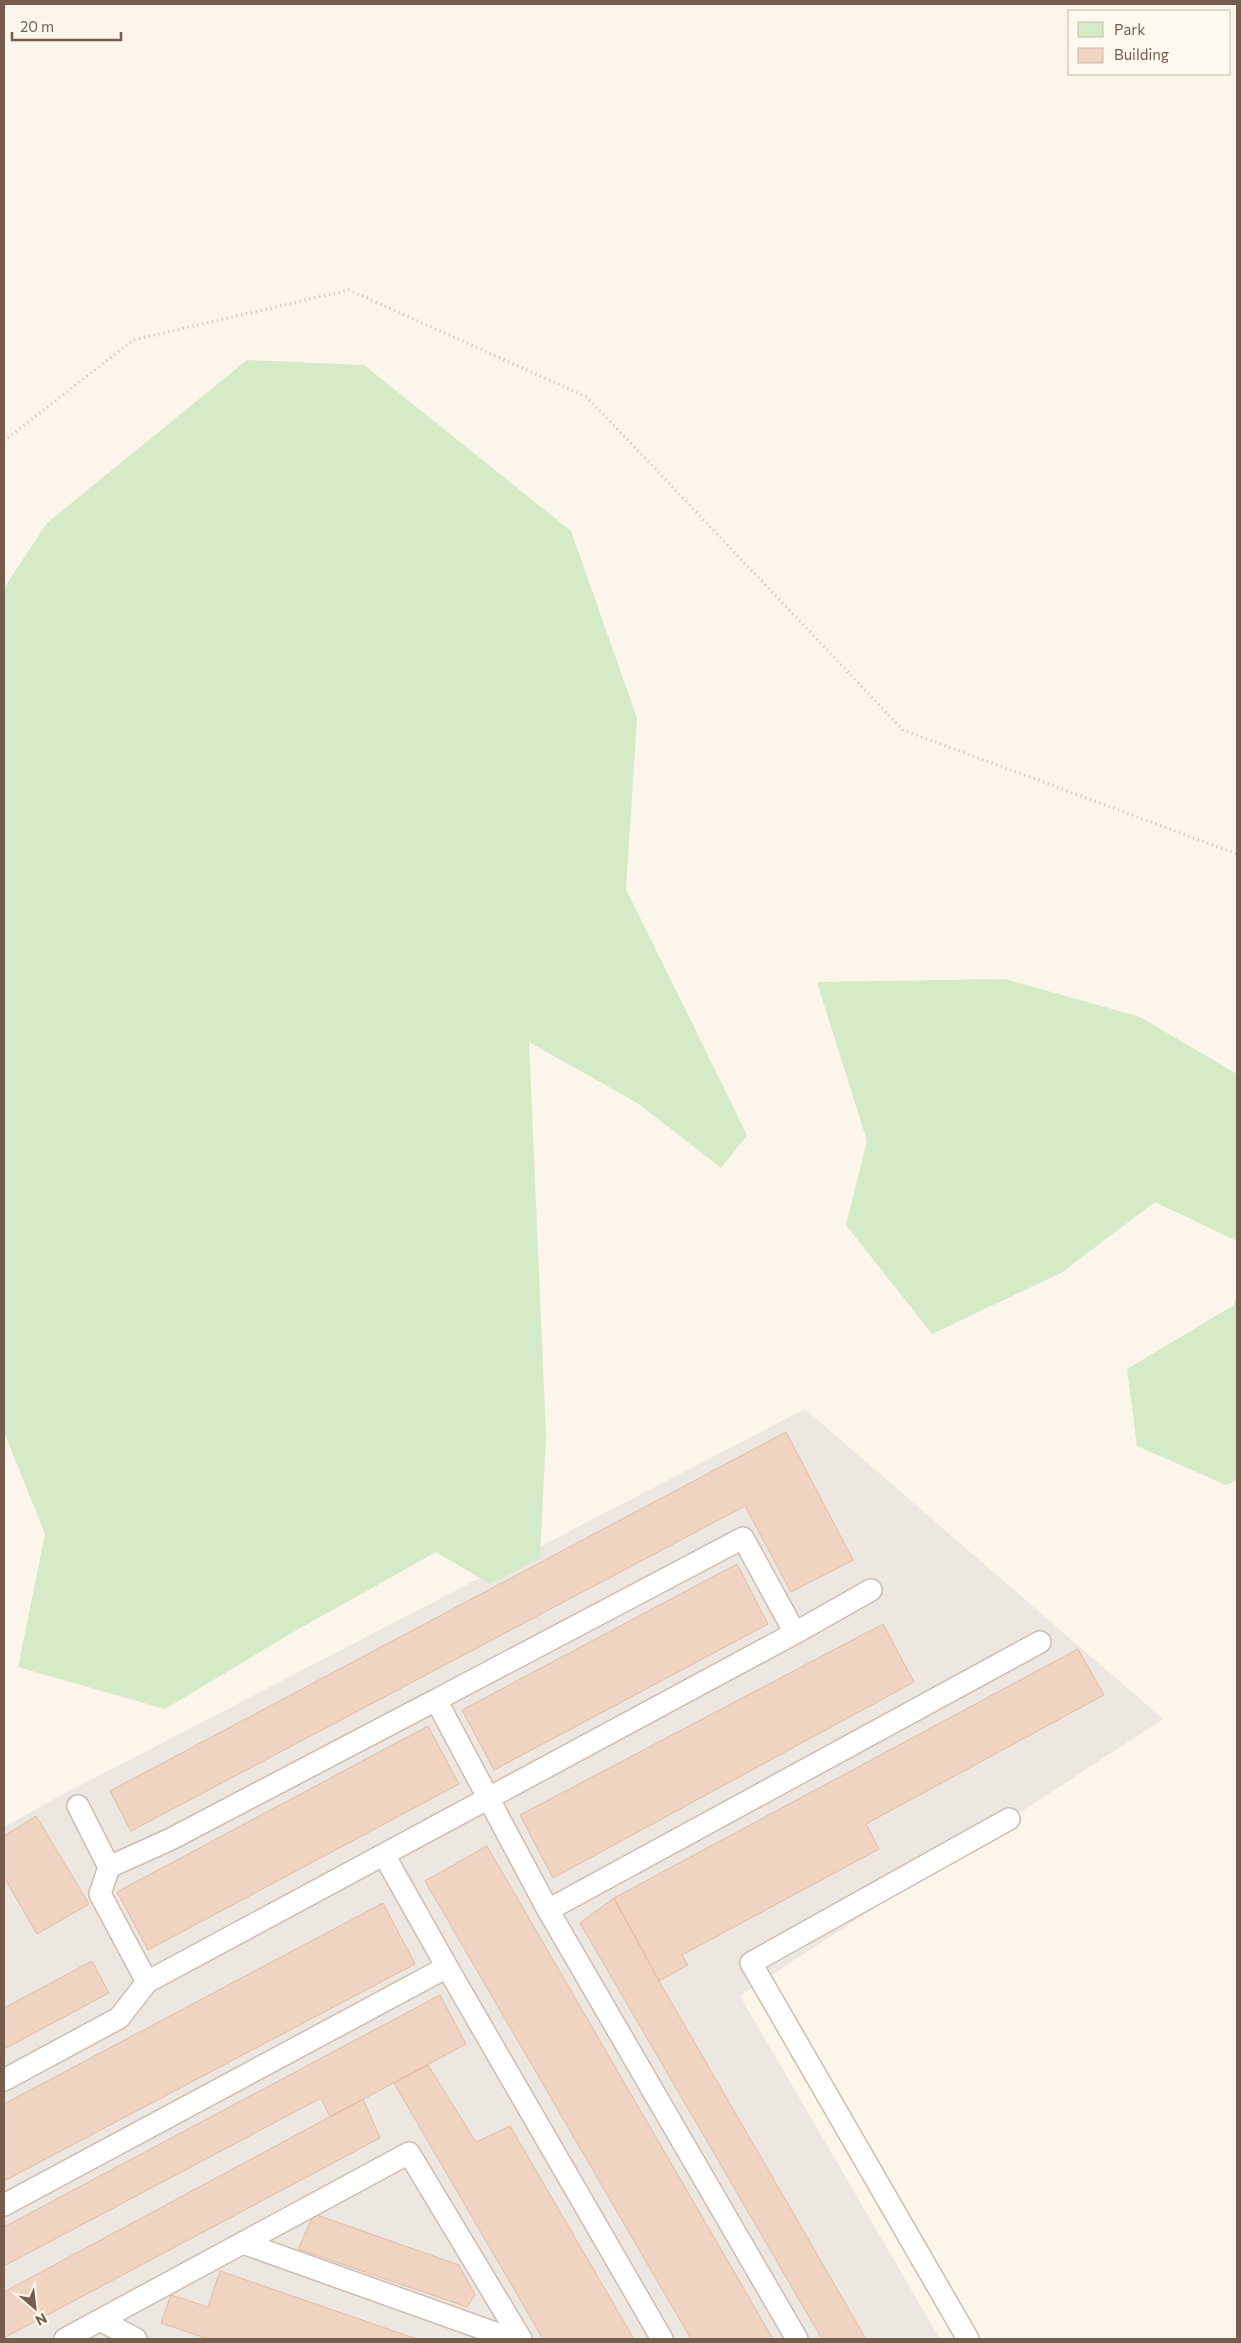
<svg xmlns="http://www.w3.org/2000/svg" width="1241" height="2343" font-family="Commissioner,sans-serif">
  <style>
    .industrial { fill: #ede7e2 }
    .green { fill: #d5eac7 }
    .building { fill: #f0d4c1; stroke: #e3bba2 }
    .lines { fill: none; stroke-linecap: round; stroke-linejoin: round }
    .lane-casing { stroke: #cebdaf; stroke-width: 24 }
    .path { stroke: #d6b8a4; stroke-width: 3; stroke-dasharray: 1 4; stroke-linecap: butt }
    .lane { stroke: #fff; stroke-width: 21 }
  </style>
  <rect width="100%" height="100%" fill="#fcf5e9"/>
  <path class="industrial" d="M805,1409L1163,1719L740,1996L940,2339H4V1827L56,1798Z"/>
  <path class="green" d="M247,360L364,365L571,531L637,718L626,889L747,1135L721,1168L639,1104L529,1042L546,1436L540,1558L490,1584L436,1552L295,1631L165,1709L18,1667L45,1534L4,1432V588L47,523Z
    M1005,979L1140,1017L1237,1074V1241L1155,1202L1061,1273L932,1334L846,1225L867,1141L817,982Z
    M1237,1292V1480L1226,1485L1137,1446L1127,1369L1234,1305Z"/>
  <path class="building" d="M786,1432L853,1560L791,1592L745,1506L131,1831L110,1791Z
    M737,1564L768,1624L494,1770L462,1710Z
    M883,1624L914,1682L553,1878L520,1815Z
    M1078,1649L1104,1695L866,1824L879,1849L682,1955L688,1965L659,1981L614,1898Z
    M428,1726L459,1784L148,1950L117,1892Z
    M36,1816L89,1904L37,1934L4,1877V1836Z
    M487,1846L773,2339H691L425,1881Z
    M614,1898L659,1981L866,2339H822L580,1923Z
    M383,1903L415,1964L4,2181V2104Z
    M92,1961L109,1993L4,2049V2008Z
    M440,1995L466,2044L330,2117L321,2098L4,2266V2227Z
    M428,2065L476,2142L510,2126L634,2339H543L394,2083Z
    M363,2099L380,2138L4,2338V2292Z
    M314,2214L459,2265L475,2295L467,2307L298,2249Z
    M220,2271L417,2339H208L161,2323L171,2295L208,2307Z"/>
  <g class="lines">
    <defs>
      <path id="lane" d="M795,1633L871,1590
        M78,1806L109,1867L100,1894L147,1982
        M109,1867L171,1839L436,1700
        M548,1910L1040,1642
        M447,1967L662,2339
        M4,2080L119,2018L147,1982L795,1633L743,1538L436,1700L548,1910L797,2339
        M4,2205L447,1967L384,1855
        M243,2243L512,2339
        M100,2320L136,2339
        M65,2339L409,2153L521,2339
        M968,2339L751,1963L1009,1819"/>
    </defs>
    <use href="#lane" class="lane-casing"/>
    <path class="path" d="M4,441L133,340L349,290L587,397L903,730L1237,854"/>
    <use href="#lane" class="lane"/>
  </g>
  <rect width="1241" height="2343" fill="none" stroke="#765c4d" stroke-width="10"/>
  <rect x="1068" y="10" width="162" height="65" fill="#fef9ef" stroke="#c8baae"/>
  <rect x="1078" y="22" width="25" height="15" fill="#d5eac7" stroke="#c8baae"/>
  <text x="1114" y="35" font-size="15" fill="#765c4d">Park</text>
  <rect x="1078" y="48" width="25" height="15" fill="#f0d4c1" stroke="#c8baae"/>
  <text x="1114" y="60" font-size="15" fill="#765c4d">Building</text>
  <g transform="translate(35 2308) rotate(152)" stroke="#fef9ef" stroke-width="4" paint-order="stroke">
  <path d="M0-4L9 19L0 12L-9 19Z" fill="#765c4d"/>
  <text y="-8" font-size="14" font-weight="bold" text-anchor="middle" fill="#765c4d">N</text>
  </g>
  <path d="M12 32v8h109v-8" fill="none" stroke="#765c4d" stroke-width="2.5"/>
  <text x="20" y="32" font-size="15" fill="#765c4d" stroke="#fef9ef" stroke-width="4" paint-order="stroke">20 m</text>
</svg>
